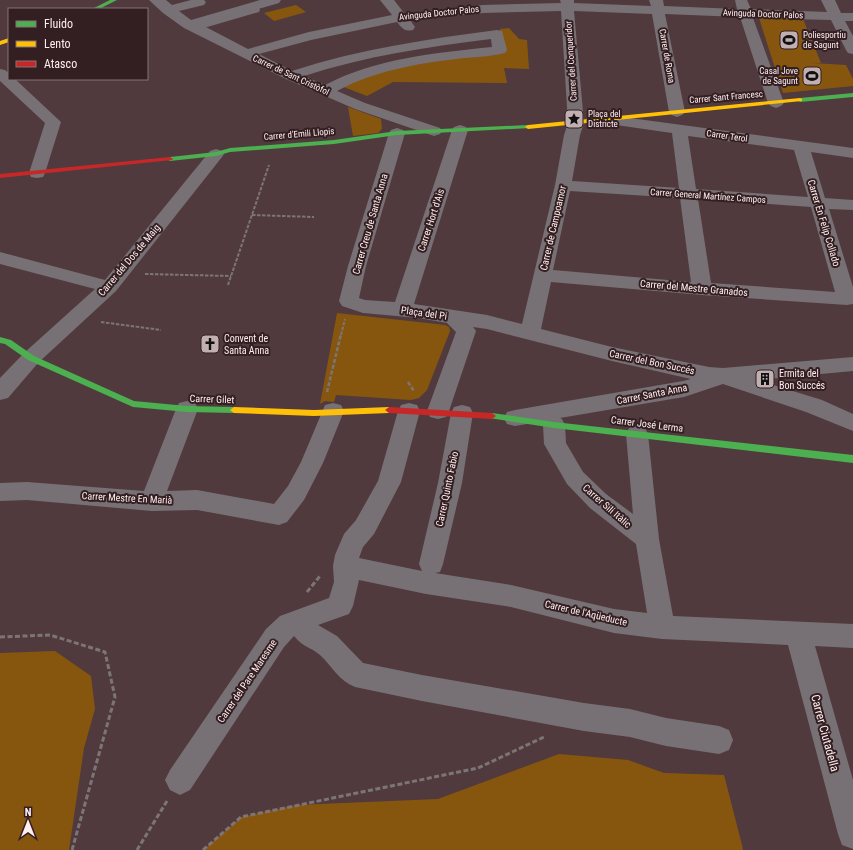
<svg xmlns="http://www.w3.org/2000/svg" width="853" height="850" font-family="'Roboto Condensed',sans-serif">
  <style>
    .green { fill: #87560e }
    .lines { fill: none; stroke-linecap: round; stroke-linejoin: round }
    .path-far2 { stroke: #7c7578; stroke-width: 2; stroke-dasharray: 3.5 1.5; stroke-linecap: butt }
    .path-far1 { stroke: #7c7578; stroke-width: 2.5; stroke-dasharray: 4 2; stroke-linecap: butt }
    .path { stroke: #7c7578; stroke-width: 3; stroke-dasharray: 5 2.5; stroke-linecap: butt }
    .lane { fill: #777175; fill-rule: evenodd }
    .street { fill: #777175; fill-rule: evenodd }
    .fast { fill: #4caf50; fill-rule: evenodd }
    .slow { fill: #ffc107; fill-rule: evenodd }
    .jam { fill: #c62828; fill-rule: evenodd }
    .labels { text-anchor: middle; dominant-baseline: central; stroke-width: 4; stroke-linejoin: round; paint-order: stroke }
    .far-street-label { font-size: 9px; fill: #ffeef0; stroke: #331f22 }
    .far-poi-label { font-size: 9px; fill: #ffeef0; stroke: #331f22; text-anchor: start }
    .street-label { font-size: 10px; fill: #ffeef0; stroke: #331f22 }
    .poi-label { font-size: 10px; fill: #ffeef0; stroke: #331f22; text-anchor: start }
    .near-street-label { font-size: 12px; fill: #ffeef0; stroke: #331f22 }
  </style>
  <rect width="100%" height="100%" fill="#513a3e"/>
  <path class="green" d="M296,5L306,12L274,21L264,13Z
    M759,18L803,19L821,63H812L846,65L853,79V86L783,93Z
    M509,28L519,39L527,40L529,69L504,68L507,83L393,82L367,96L336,84L380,68L500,50V29Z
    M348,107L381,119L382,129L378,133L353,136Z
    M337,313L445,325L449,327L450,331L427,390L419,398L411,400L336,395L334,402L325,401L320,404Z
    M55,651L91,676L95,709L84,748L69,850H0V653Z
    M559,754L628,760L664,773L724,775L743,849L742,850H203L241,817L296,805L438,799Z"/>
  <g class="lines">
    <path class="path-far2" d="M252,215L314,217
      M145,274L231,276
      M228,285L269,165
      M101,322L161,330
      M341,335L345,319"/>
    <path class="path-far1" d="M408,382L414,391
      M327,392L341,334"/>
    <path class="path" d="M307,592L320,576
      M0,637L50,635L105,652L115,697L72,850
      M137,850L167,801
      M203,850L241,817L478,768L544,737"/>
    <path class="lane" d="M253,8H259L260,10L259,12L197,30H194L190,28L191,26Z"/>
    <path class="street" d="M149,0H166L172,5L191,0H204L206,2L204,5L179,11L191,20L260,0H281L279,3L202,25L248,49L309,32L392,15L380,0H394L404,13L483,5L561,3L560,0H574V3L651,6L649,0H663L664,6L737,9L735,0H747L751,9L827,12L821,0H835L841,13H853V21H845L853,36V54L848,53L846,50L831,20L753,18L784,103L781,106L776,108L771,106L768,103L740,17L665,14L685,112L682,115L677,117L672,115L669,112L652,14L574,11L584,123L580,135L572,181L679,188L672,133L595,122L592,119L595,116L600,114L853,148V158L811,152L825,198L853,200V210L829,209L853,287V304L847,305L702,295L551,282L541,329L612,347L709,367L723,368L853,357V371L757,380L822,400L853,414V431L806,412L723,384L684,397L560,418L562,419L565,425L566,443L583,472L606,494L633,514L626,434L629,428L637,426L645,428L648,434L659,539L673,616L853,624V648L815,646L853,780V849L842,845L838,834L788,645L662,639L614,633L511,607L426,594L359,580L353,606L349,614L318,625L337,636L363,663L422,675L584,703L630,709L666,718L719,726L729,730L733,740L729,750L719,754L666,746L630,737L584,731L422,701L355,687C339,681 332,666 320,655C311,647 304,648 294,636L284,647L190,790L180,795L170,790L165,780L170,770L266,629L280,616L329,598L334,582L333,566L335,555L344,534L356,520L378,481L398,411L401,405L409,403L417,405L420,411L401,482L374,534L363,547L359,558L422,571L419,564L438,483L451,413L454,407L462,405L470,407L473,413L462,483L443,564L440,572L435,573L511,585L614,609L647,613L636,544L590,508L567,484L544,444L543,425L545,421L515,426L507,424L504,418L507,412L515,410L683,381L691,379L612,361L487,329L473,327L476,331L449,411L446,417L438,419L430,417L427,411L456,332L447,323L419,318L363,313L342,306L339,301L348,266L389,133L391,130L397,128L403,130L405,133L366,266L359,298L365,300L395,302L452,130L454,127L460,125L466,127L468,130L414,304L487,315L522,324L555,185L564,135L568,123L561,11L483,13L410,20L415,27L413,30C404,32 402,28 397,22L311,40L259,54L292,71C359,49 428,39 497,30L502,31L507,50L505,53C489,57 472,57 456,59C415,64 374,71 337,91L365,103L440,128L442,131L440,134L434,136L355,109L286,79L184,28L163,13ZM491,39L492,47C435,53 377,58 325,85L304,76C365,56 428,47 491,39ZM688,136L794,150L808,197L696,189ZM570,191L680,198L691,282L553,270ZM698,199L811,207L835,292L711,283Z
      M0,69L5,70L9,73V79H15L61,122L45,173L43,177L37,178L31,177L29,173L45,123L0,81Z
      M216,149L222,151L224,154L222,157L116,291L38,363L8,398L0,400V378L24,353L95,289L0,264V252L105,280L210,151Z
      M187,401L195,403L198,409L167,491L197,490L274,504L288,486L301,462L325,405L333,403L341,405L344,411L323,463L304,500L287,522L279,525L197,510L152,511L27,500L0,501V483L27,482L144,491L176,409L179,403Z"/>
    <path class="fast" d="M110,0H117L99,9H92Z
      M853,93V97L800,102L797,100L800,98Z
      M528,125L531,127L530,128L397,135L334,144L230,152L216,156L170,161L167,159L170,157L216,152L230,148L334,140L397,131Z
      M0,337L11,340L34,356L134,401L187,406L234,407L238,410L234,413L187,412L133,407L28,360L5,344L0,343Z
      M492,413L554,422L853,455V463L554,428L489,418L488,416L489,414Z"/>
    <path class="slow" d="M9,38V42L0,45V41Z
      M800,98L802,99V101L528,129L525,127L528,125Z
      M234,407L314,410L389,407L393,410L389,413L314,416L234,413L230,410Z"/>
    <path class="jam" d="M170,157L173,159L172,160L0,178V174Z
      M389,407L492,413L496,416L492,419L389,413L385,410Z"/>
  </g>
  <defs>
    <symbol id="stadium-square" viewBox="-11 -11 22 22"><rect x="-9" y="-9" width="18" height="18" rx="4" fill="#c2afb2" stroke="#331f22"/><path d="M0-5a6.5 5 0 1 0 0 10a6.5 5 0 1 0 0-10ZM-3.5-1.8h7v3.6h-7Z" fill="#111"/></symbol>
    <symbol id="sight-square" viewBox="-11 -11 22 22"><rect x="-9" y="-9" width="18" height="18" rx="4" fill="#c2afb2" stroke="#331f22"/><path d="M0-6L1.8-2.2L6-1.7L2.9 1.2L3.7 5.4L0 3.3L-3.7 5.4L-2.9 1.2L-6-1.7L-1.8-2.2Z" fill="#111"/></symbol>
    <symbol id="church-square" viewBox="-11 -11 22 22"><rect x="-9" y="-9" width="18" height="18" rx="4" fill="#c2afb2" stroke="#331f22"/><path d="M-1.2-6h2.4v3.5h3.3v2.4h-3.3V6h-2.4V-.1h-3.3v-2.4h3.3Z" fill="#111"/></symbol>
    <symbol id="building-square" viewBox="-11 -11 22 22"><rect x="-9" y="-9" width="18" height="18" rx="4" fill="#c2afb2" stroke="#331f22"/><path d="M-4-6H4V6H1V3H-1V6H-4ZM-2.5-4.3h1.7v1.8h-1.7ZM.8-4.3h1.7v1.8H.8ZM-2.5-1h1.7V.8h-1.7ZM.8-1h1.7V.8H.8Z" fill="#111"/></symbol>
  </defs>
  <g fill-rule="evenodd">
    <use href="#stadium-square" x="778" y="29" width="22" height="22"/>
    <use href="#stadium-square" x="801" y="65" width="22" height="22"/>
    <use href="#sight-square" x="563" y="108" width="22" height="22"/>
    <use href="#church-square" x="199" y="333" width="22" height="22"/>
    <use href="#building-square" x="754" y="368" width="22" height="22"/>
  </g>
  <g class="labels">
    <g class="far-street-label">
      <text transform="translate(439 13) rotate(-6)">Avinguda Doctor Palos</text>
      <text transform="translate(763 14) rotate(2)">Avinguda Doctor Palos</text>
      <text transform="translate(667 56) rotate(80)">Carrer de Roma</text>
      <text transform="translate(571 61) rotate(-94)">Carrer del Conqueridor</text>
      <text transform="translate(291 75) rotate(25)">Carrer de Sant Cristòfol</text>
      <text transform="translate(726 97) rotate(-5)">Carrer Sant Francesc</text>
      <text transform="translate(299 134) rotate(-5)">Carrer d'Emili Llopis</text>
      <text transform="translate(727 136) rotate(8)">Carrer Terol</text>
      <text transform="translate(708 196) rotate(4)">Carrer General Martínez Campos</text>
    </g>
    <g class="far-poi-label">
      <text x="803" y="35">Poliesportiu<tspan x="803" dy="10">de Sagunt</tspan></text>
      <text x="798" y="71" text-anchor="end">Casal Jove<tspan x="798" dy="10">de Sagunt</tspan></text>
      <text x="588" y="114">Plaça del<tspan x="588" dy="10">Districte</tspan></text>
    </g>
    <g class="street-label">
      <text transform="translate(431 220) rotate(-72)">Carrer Hort d'Ais</text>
      <text transform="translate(824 223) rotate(73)">Carrer En Felip Collado</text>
      <text transform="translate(370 224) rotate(-74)">Carrer Creu de Santa Anna</text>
      <text transform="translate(553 228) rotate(-77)">Carrer de Campoamor</text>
      <text transform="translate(129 260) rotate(-50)">Carrer del Dos de Maig</text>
      <text transform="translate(694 288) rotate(5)">Carrer del Mestre Granados</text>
      <text transform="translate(424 313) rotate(8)">Plaça del Pi</text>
      <text transform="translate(652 362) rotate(12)">Carrer del Bon Succés</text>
      <text transform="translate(652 394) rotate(-11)">Carrer Santa Anna</text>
      <text transform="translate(212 399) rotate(2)">Carrer Gilet</text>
      <text transform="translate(647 424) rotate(7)">Carrer José Lerma</text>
      <text transform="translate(447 489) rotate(-78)">Carrer Quinto Fabio</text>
      <text transform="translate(127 498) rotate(3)">Carrer Mestre En Marià</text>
      <text transform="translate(607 506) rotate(41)">Carrer Sili Itàlic</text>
      <text transform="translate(586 613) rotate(13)">Carrer de l'Aqüeducte</text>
      <text transform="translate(247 681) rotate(-56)">Carrer del Pare Maresme</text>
    </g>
    <g class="poi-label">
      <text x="224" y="338">Convent de<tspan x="224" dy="12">Santa Anna</tspan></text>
      <text x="779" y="373">Ermita del<tspan x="779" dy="12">Bon Succés</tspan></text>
    </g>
    <g class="near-street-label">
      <text transform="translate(825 733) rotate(75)">Carrer Ciutadella</text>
    </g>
  </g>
  <rect x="8" y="8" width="140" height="72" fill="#331f22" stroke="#857274"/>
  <rect x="16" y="21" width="20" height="6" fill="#4caf50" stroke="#857274"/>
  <text x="44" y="28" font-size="12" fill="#ffeef0">Fluido</text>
  <rect x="16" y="41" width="20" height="6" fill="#ffc107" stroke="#857274"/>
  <text x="44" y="48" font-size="12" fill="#ffeef0">Lento</text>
  <rect x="16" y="61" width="20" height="6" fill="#c62828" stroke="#857274"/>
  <text x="44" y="68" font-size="12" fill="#ffeef0">Atasco</text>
  <g transform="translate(28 822)" stroke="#331f22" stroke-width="3" paint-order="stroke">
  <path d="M0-3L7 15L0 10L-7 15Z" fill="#ffeef0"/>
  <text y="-6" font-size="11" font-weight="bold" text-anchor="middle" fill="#ffeef0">N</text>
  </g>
</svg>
